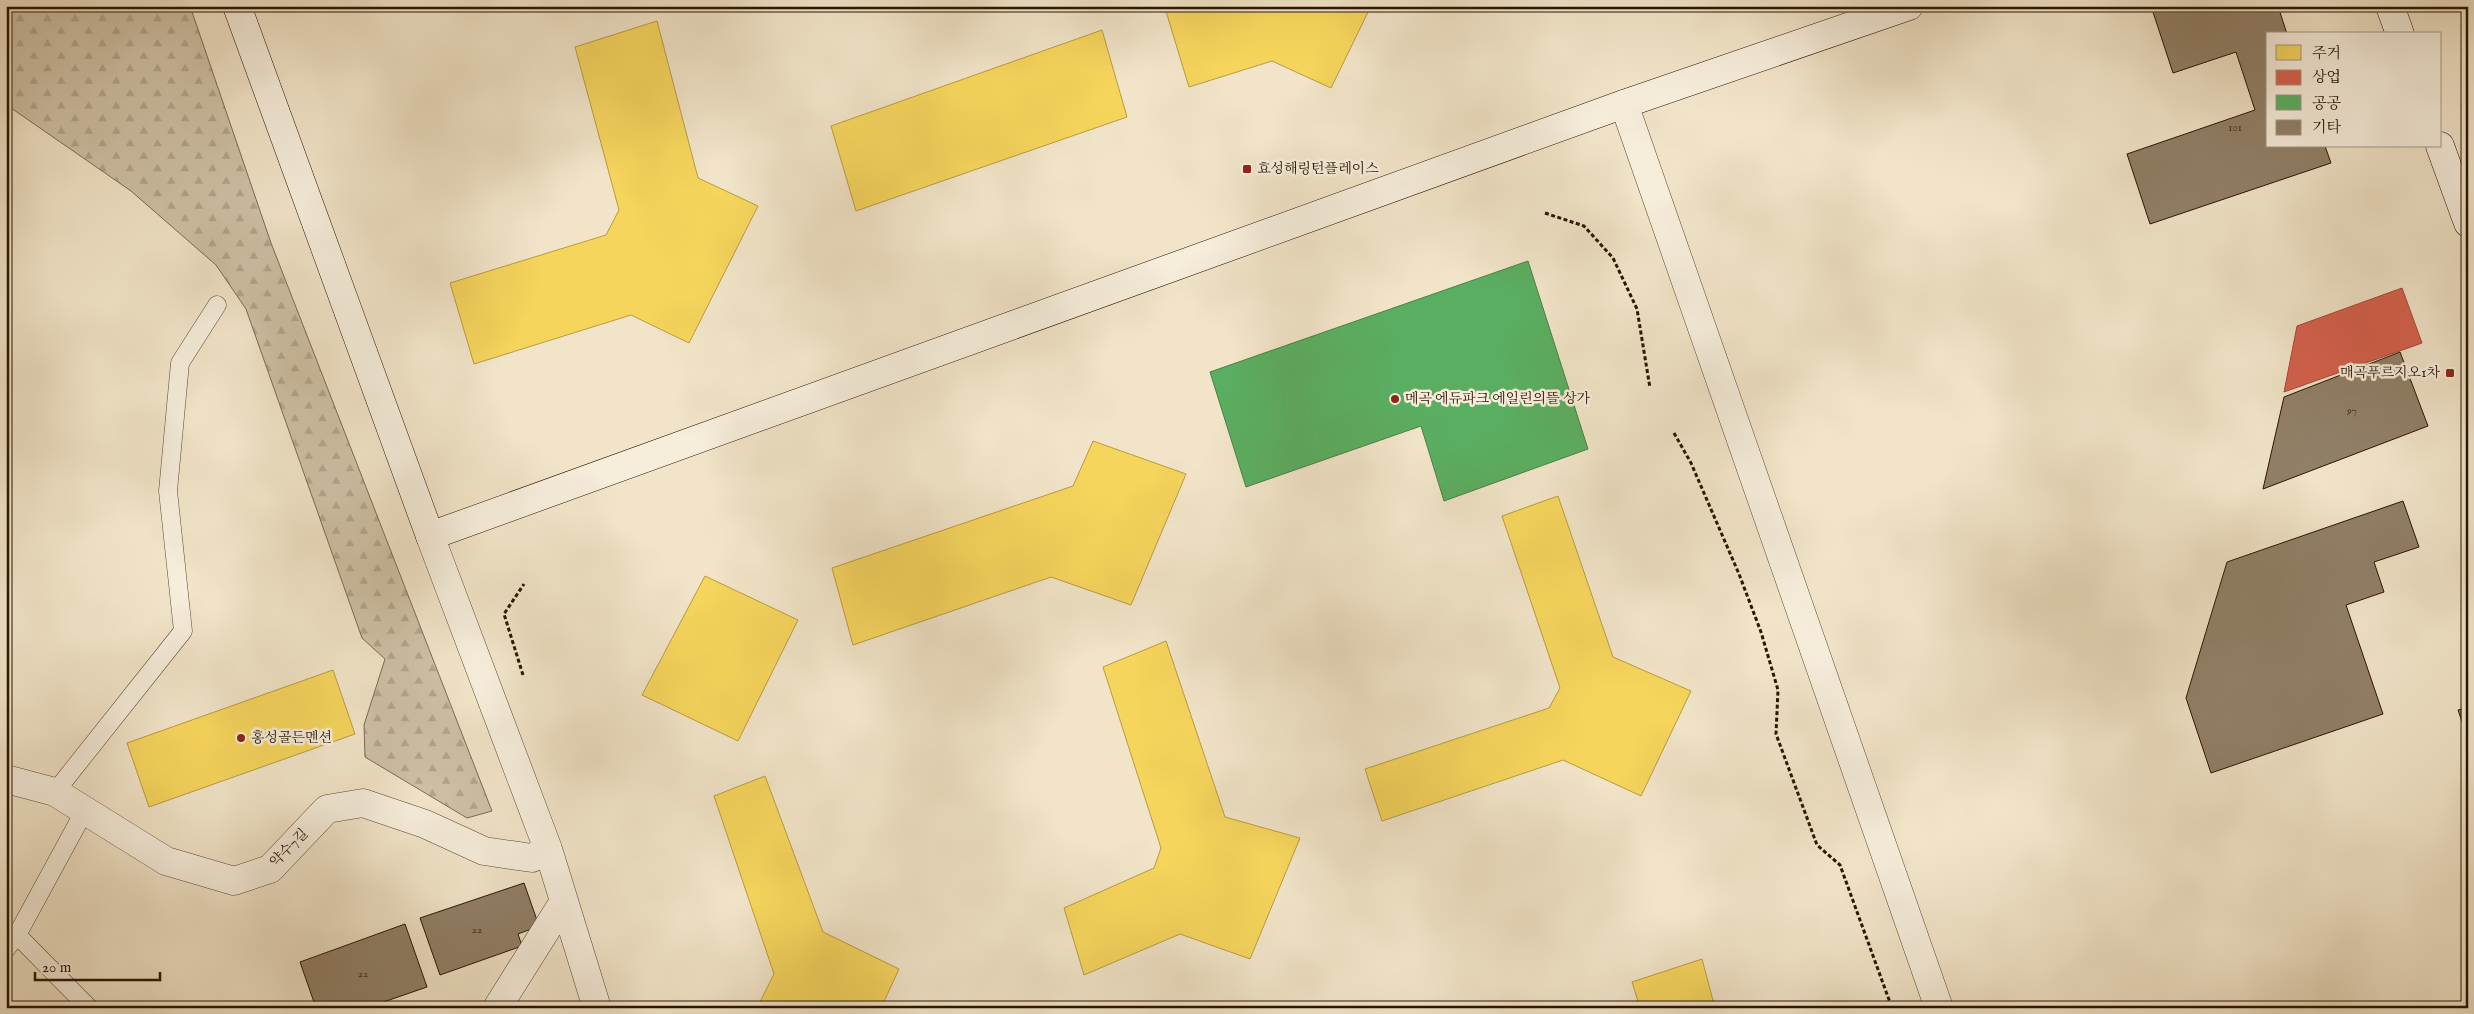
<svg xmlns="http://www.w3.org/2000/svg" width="2474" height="1014" font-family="'IM FELL English','Noto Serif KR',serif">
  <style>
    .forest { fill: url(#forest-firs); stroke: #7c6a54 }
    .homes { fill: #f6d55c; stroke: #b99b41 }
    .shops { fill: #d6604d; stroke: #a24936 }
    .public { fill: #5aae61; stroke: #4c8044 }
    .building { fill: #918068; stroke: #2a1401 }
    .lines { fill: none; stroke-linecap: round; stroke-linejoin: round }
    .lane-casing { stroke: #5c4833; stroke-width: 19 }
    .street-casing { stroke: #5c4833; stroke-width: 29 }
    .secondary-casing { stroke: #2a1401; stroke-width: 29 }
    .path { stroke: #2a1401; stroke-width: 3; stroke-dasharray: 4 2.5; stroke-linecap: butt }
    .lane { stroke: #f6eddb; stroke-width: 18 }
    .street { stroke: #f6eddb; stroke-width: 28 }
    .secondary { stroke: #f6eddb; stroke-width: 28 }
    .poi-dot { fill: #8f2418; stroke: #f6eddb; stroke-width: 2 }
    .labels { text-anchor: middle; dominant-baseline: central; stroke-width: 5; stroke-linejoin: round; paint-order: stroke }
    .number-label { font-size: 11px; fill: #442f1b }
    .poi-label { font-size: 14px; fill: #2a1401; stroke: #f6eddb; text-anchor: start }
    .street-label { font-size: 14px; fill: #2a1401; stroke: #f6eddb }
  </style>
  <defs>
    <pattern id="forest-firs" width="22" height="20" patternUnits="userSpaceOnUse" patternTransform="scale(1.25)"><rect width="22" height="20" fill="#cfc1a6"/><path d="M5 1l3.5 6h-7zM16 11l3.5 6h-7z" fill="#b2a58d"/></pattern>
  </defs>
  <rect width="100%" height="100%" fill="#f1e4c8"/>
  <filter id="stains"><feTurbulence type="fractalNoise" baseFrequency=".004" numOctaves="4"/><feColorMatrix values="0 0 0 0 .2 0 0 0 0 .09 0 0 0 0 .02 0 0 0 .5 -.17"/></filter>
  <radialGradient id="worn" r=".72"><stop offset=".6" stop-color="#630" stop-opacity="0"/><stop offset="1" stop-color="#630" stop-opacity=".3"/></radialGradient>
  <path class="forest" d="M6,6H190L271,243L492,811L467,818L365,757L364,725L385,659L362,638L246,309L216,265L131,191L14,110L6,107Z"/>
  <path class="homes" d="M1171,6H1371L1331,88L1272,61L1189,87L1165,8Z
    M657,21L698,178L758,206L689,343L631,315L474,364L450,283L606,235L619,210L575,47Z
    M1102,30L1127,117L856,211L831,126Z
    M1093,441L1186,474L1131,605L1051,577L853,645L832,568L1073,486Z
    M1558,496L1613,657L1691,691L1641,796L1563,760L1382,821L1365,769L1549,708L1560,688L1502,516Z
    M705,576L798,620L738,741L642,695Z
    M1166,641L1225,817L1300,838L1250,959L1180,934L1084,975L1064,908L1154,868L1161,848L1103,667Z
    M333,670L355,734L149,807L127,743Z
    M765,776L823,932L899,969L881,1008H757L774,974L714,796Z
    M1702,959L1715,1008H1640L1632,982Z"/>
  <path class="shops" d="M2402,288L2422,343L2284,392L2297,326Z"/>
  <path class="public" d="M1528,261L1588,449L1444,501L1421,426L1246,487L1210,372Z"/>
  <path class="building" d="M2160,6H2278L2287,34H2268V146H2325L2331,163L2150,224L2127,154L2255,110L2236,52L2173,73L2152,9Z
    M2400,352L2428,426L2263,489L2284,397Z
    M2403,501L2419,547L2374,562L2384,592L2346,605L2383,714L2211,773L2186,698L2227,562Z
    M2468,707V739L2458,710Z
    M524,883L539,926L518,934L522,946L440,975L420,918Z
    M405,924L427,987L366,1008H316L300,962Z"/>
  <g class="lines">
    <defs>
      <path id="lane" d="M55,792L183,631L168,491L180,363L217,305
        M17,935L89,1008
        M6,949L17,935L85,810"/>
      <path id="street" d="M1624,104L1939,1008
        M430,536L548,849L597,1008
        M6,779L55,792L166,861L234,881L270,869L327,809L363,803L425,824L484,851L532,858L548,849
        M497,1008L563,903"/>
      <path id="secondary" d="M237,6L430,536L1624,104L1909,6
        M2390,6L2400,34
        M2440,146L2468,223"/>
    </defs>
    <use href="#lane" class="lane-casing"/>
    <use href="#street" class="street-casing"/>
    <use href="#secondary" class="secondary-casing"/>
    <path class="path" d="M1545,213L1584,226L1613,258L1637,309L1650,388
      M1674,433L1691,463L1739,574L1761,632L1778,690L1776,734L1817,845L1840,865L1892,1008
      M523,675L504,614L524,584"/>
    <use href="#lane" class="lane"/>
    <use href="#street" class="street"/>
    <use href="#secondary" class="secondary"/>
  </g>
  <g class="poi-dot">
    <rect x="1242" y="164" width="10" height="10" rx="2.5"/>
    <rect x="2445" y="368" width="10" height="10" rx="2.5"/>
    <circle cx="1395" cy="399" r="5"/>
    <circle cx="241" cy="738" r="5"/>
  </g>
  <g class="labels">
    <g class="number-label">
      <text x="2235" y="128">101</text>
      <text x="2352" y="411">97</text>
      <text x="477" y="930">22</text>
      <text x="363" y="974">22</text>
    </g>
    <g class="poi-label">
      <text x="1257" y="169">효성해링턴플레이스</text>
      <text x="2440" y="373" text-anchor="end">매곡푸르지오1차</text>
      <text x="1405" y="399">메곡 에듀파크 에일린의뜰 상가</text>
      <text x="251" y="738">홍성골든멘션</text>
    </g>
    <g class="street-label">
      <text transform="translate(289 848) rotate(-45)">약수7길</text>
    </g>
  </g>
  <rect width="2474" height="1014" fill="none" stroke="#f1e4c8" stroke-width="25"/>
  <rect x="8" y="8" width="2459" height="999" fill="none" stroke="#2a1401" stroke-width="2.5"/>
  <rect x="12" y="12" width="2449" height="989" fill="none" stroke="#2a1401"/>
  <rect x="2266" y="32" width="175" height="115" fill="#f6eddb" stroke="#a49684"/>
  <rect x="2276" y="45" width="25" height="15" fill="#f6d55c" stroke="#a49684"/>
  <text x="2312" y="58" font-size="15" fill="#2a1401">주거</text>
  <rect x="2276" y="70" width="25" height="15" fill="#d6604d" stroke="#a49684"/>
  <text x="2312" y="82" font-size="15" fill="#2a1401">상업</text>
  <rect x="2276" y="95" width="25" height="15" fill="#5aae61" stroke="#a49684"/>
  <text x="2312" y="108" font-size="15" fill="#2a1401">공공</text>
  <rect x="2276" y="120" width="25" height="15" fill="#918068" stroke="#a49684"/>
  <text x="2312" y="132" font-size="15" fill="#2a1401">기타</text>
  <path d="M35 972v8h125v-8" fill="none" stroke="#2a1401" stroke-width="2.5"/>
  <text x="42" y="972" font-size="15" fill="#2a1401" stroke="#f6eddb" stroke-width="4" paint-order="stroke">20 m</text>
  <rect width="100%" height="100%" filter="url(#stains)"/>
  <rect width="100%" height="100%" fill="url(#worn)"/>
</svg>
